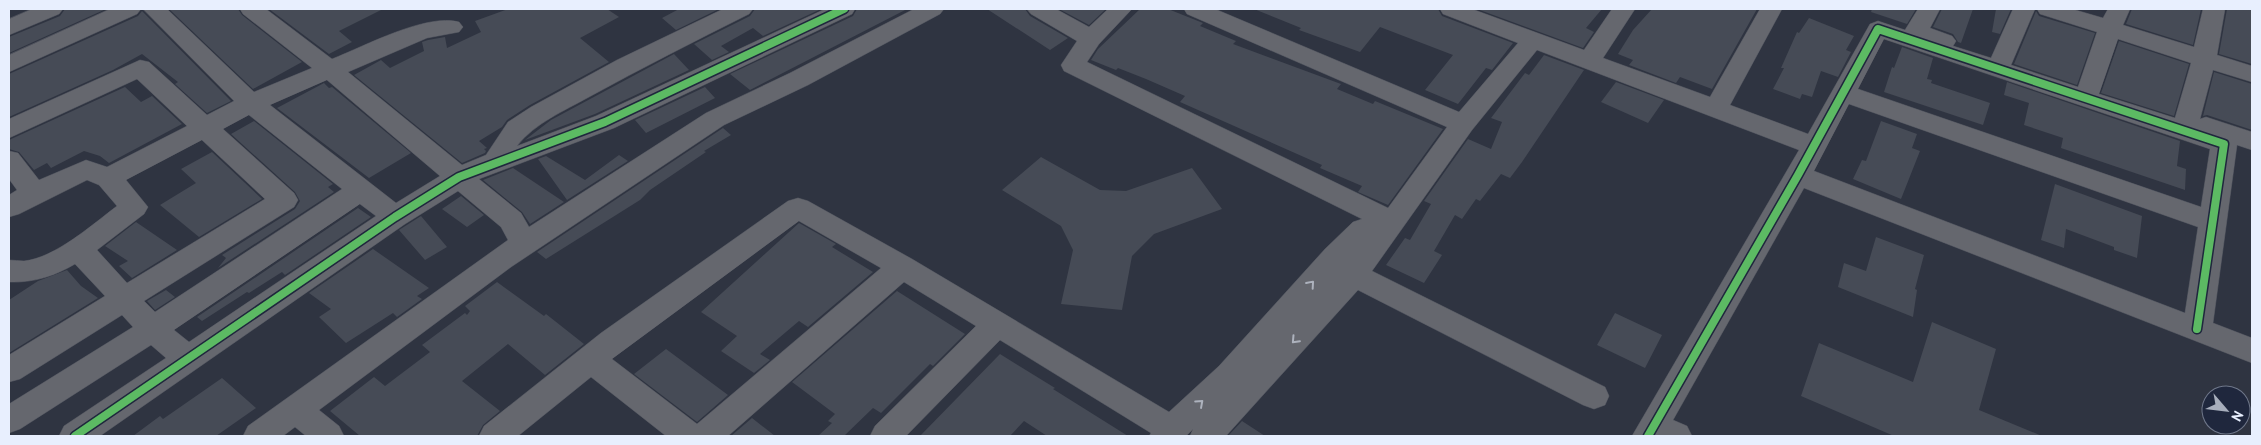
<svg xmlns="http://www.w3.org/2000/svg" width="2261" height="445" font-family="'PT Sans',sans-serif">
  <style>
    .building { fill: #464b56 }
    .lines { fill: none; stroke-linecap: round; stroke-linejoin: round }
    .minor-casing { stroke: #4b4f5a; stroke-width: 1 }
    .minor { fill: #65676e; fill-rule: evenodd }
    .cycleway-casing { stroke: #1f273d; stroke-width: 11 }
    .cycleway { stroke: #5cba63; stroke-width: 8 }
    .oneway { stroke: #adb2bd }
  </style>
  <rect width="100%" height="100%" fill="#2f3441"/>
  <path class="building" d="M65,9H106L9,53V37L60,16Z
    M169,9H238L242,15L302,62L253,89Z
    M269,9H383L339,31L352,42L329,54Z
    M508,9H607L619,17L580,38L609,62L530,105L507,120L502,127L479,141L487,148L484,149L486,151L485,153L462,163L354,75L381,60L390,68L424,51L422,42L428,40L445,37L447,48L481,32L475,21Z
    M679,9H719L676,30L662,18Z
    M755,9H821L763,36L753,28L721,46L729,52L712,60L694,44L750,16Z
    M857,9H907L750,90L730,74L853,16Z
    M987,9H1025L1030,16L1068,38L1050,50Z
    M1059,9H1106L1089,25Z
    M1140,9H1168L1203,23L1200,26L1236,41L1233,44L1341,84L1337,89L1373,104L1375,101L1443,129L1388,205L1358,192L1362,186L1320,168L1322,165L1180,102L1185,96L1146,79L1118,68L1116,70L1091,60L1098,49Z
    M1254,9H1438L1442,16L1513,43L1492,70L1486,68L1458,104L1425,90L1453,55L1380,27L1360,52L1299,30L1301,28Z
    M1477,9H1602L1586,28L1594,32L1583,48Z
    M1652,9H1757L1712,89L1680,77L1676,83L1629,65L1633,60L1618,54L1633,30Z
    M1872,9H1916L1907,24L1871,12Z
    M1942,9H1973L1961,43L1958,42L1953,34L1933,27Z
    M1996,9H2011L2000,34L1992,32Z
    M2132,9H2201L2193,45L2126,24Z
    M2227,9H2252V64L2219,54Z
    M142,11L231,101L207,113L175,84L178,82L142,54L113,70L9,117V74L138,16Z
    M2036,11L2039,16L2095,33L2077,85L2014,64Z
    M1809,18L1854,36L1846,50L1851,52L1838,77L1821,71L1812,97L1802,94L1800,99L1773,89L1784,68H1781L1797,32L1799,33Z
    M2119,41L2189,64L2174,116L2101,93Z
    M1902,47L1933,58L1927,79L1932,80L1931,83L1990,103L1983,125L1884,92L1892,67L1894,68Z
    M674,54L689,70L595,114L525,140L551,120Z
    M1544,55L1584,70L1522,162L1510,178L1501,174L1480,201L1476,199L1462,219L1455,215L1434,251L1442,255L1424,283L1386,265L1405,238L1410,240L1431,204L1424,201L1468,139L1491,149L1502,122L1491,118L1525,73L1529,75Z
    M2214,72L2252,84V130L2207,115L2203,116Z
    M1616,82L1664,100L1648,123L1601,102Z
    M2007,82L2180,141L2177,166L2186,169L2185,190L2061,148L2063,138L2024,125L2029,103L2004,95Z
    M324,83L329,88L332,87L411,153L369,178L277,108Z
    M125,87L141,102L152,96L182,124L109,163L100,156L84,151L51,168L47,163L34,170L19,152L9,149V140Z
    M705,87L715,98L646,133L635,120Z
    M254,121L333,184L328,187L334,192L218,268L226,258L222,255L295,209L300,201L295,192L231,134Z
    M1881,121L1917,134L1912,148L1920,151L1901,199L1853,179L1862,160L1866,161Z
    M723,128L731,135L704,151L706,152L650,190L640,200L546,259L537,252Z
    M212,152L262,199L199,237L160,205L196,183L181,169Z
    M619,155L628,161L567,200L538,159L546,156L585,180Z
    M1041,157L1100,190L1126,191L1192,168L1222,209L1154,234L1132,256L1122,310L1061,304L1073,250L1061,226L1002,190Z
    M513,168L564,202L530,224L522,212L483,180Z
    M2055,184L2142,216L2137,258L2114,250V247L2066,229L2064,248L2041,240Z
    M461,196L484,215L467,227L442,209Z
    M358,208L371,217L285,275L282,272L249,293L247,292L202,321L197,317Z
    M421,216L447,247L425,260L399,230Z
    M136,222L177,250L132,278L119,266L128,261L105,246Z
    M799,223L836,244L832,247L873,272L808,327L799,321L760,354L770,360L754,373L721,351L737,336L701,312Z
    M1876,237L1924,255L1915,289L1917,290L1913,317L1838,287L1844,263L1866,271Z
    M373,249L429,288L417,296L422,299L397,317L393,313L346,343L319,317L331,309L309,293Z
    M67,270L81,286L98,298L9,353V300L38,281Z
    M497,282L544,316L546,314L584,344L545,375L508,344L462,381L500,411L483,425L477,436H360L330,411L374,377L385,386L430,352L422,345L465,313L467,315L470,311L465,306Z
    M166,290L175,297L155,310L147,301Z
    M897,291L965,334L933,366L930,364L881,413L873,408L844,436H818L832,423L828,421L835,414L792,382Z
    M1615,313L1662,335L1645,368L1597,345Z
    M1932,322L1996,349L1979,410L2042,436H1894L1801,396L1819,343L1913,382Z
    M666,349L728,395L697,422L634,374Z
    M1000,354L1055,388L1053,389L1128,436H1047L1024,421L1010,436H920Z
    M222,378L256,408L216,436H133L160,416L163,419Z
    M752,418L775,436H731Z
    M1242,421L1265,436H1228Z"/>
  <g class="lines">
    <defs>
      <path id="minor" d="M32,9H63L59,14L9,35V19Z
        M110,9H141L137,14L9,72V55Z
        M143,9H167L254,92L312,68L243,14L240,9H266L332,59C365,46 426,13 459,22L463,27L459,32L427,38L348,72L462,165L486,155L508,122L531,107L617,60L723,9H753L749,14C695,41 642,68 589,97C564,111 535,123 517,146L596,116L825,9H855L852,14L614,128L479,179L521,213L529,227L706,113L790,73L914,9H944L940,14L808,85L724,125L511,267L319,410L339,426L344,436H306L295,427L283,436H243L248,426L508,240L501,227L458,191L405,224L100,436H59L64,426L166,358L151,345L20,429L9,433V404L133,327L122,315L20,379L9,382V355L105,296L75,264C55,276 33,283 9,282V260C14,260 19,261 24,261C55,258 93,224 117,206L99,185L87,180L19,214L9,217V195L17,190L9,179V151L18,153L39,180L86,160L107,167L187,126L137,79L9,138V119L140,60L149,62L207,115L234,101ZM327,80L440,176L396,203L270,105ZM249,115L342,189L155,312L144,301L294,207L298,200L294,193L223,129ZM202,140L265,199L127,283L97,250L144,214L148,207L126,180ZM360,204L376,216L189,342L174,330Z
        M1027,9H1056L1089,27L1108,9H1132L1099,44L1087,62L1388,208L1447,127L1187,14L1184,9H1215L1459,112L1518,43L1443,14L1440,9H1472L1584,50L1612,9H1635L1603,58L1710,97L1760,9H1782L1730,105L1808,134L1870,24L1878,21L1905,30L1918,9H1940L1930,28L1952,36L1956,41L1953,46L1991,58L2013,9H2035L2011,65L2078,87L2097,32L2040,14L2037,9H2072L2103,18L2108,9H2130L2123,25L2194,47L2203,9H2225L2217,55L2252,66V82L2213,70L2200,119L2206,117L2252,132V150L2237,145L2213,323L2252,338V363L1804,188L1673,420L1687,426L1692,436H1632L1799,150L1537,50L1472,130L1372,271L1605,387L1609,396L1605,405L1594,409L1583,405L1358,290L1226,436H1190L1193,429L1186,436H1149L1151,433L1000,340L906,436H870L875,426L976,326L904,282L728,436H666L591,377L518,436H479L484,426L601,333L788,201L798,198L808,201L912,259L1169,412L1219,366L1325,249L1353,222L1362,219L1064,71L1061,65L1077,41L1031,14ZM1884,39L2210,149L2201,207L1858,89ZM2118,39L2191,63L2175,118L2099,94ZM1849,104L2198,227L2185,313L1814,171ZM799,221L881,268L697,424L612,359Z"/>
    </defs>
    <use href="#minor" class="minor-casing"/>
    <use href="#minor" class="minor"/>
    <defs>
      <path id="cycleway" d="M75,436L395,217L459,177L605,122L844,9
        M1648,436L1798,175L1878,29L2224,144L2197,329"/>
    </defs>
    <use href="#cycleway" class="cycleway-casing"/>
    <use href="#cycleway" class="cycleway"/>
  </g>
  <defs><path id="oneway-chevron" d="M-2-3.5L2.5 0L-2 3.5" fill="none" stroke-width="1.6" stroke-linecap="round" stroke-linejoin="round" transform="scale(1.25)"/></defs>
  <g class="oneway">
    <use href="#oneway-chevron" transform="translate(1311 284) rotate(-49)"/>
    <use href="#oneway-chevron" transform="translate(1295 340) rotate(133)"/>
    <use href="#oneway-chevron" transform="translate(1200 403) rotate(-42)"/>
  </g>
  <rect width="2261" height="445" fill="none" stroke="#e8effe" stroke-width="20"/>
  <g transform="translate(2226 410) rotate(118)"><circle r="24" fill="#1f273d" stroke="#6f778a"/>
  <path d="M0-4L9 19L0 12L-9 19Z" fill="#a7aebc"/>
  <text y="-8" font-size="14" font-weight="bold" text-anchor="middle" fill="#e8effe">N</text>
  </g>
</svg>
